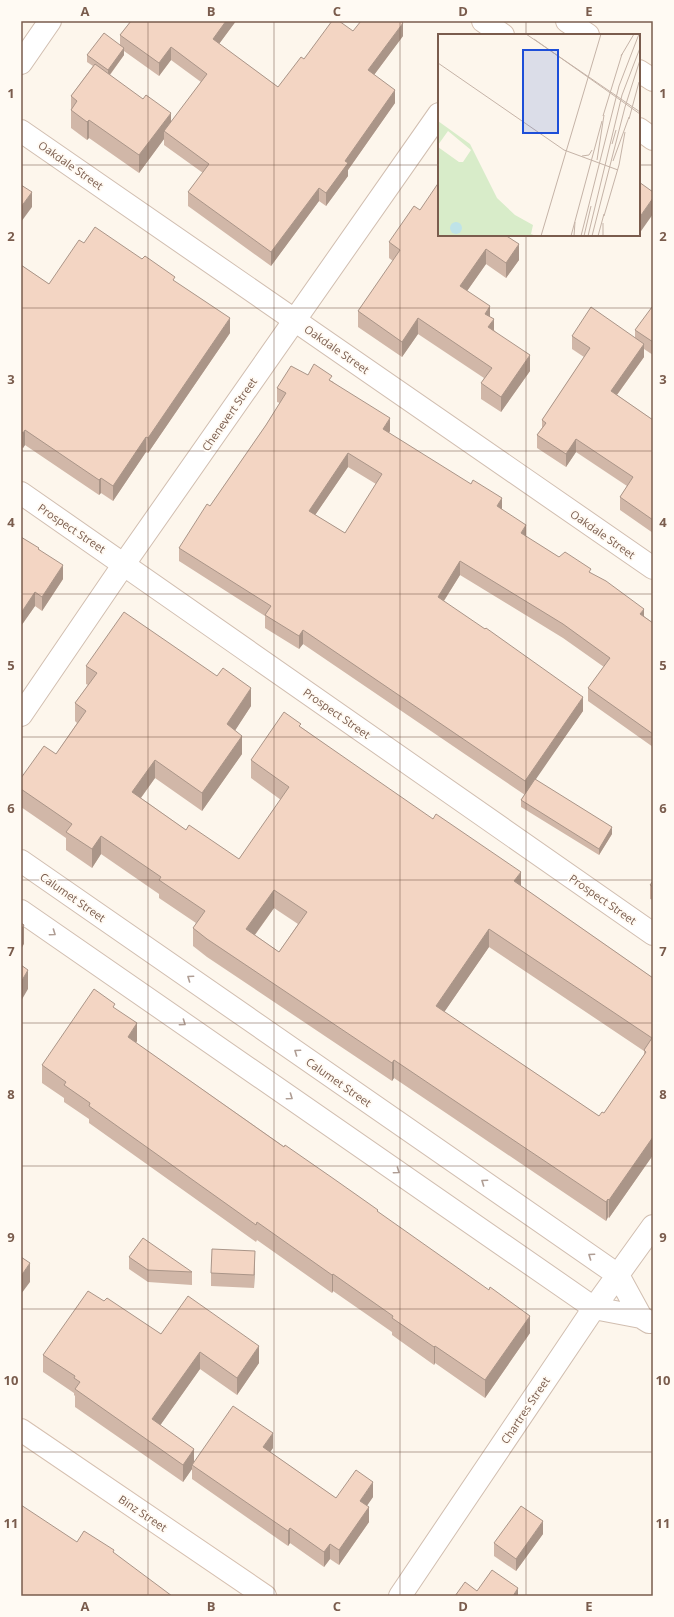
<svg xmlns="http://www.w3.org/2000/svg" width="674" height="1617" font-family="'Open Sans',sans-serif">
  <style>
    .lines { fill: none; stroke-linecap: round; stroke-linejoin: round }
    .minor-casing { stroke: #d1beb0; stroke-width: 24 }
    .secondary-casing { stroke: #d6c0b0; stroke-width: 24 }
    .minor { stroke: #fff; stroke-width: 22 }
    .secondary { stroke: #fff; stroke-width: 22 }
    .wall { fill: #d1b7a8; fill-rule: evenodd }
    .shaded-wall { fill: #aa9588 }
    .building { fill: #f3d5c3; stroke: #aa9588; fill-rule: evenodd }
    .oneway { stroke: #af9d94 }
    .grid { fill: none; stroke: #7a5c4d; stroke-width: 1; stroke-opacity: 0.55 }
    .labels { text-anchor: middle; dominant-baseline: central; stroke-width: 3.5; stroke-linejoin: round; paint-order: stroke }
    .street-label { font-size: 11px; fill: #7a5c4d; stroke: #fffaf3 }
    .inset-road { fill: none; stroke: #c5b3a7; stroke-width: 1 }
    .view { fill: #1d4ed8; fill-opacity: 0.15; stroke: #1d4ed8; stroke-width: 2 }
    .inset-edge { fill: none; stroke: #7a5c4d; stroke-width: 2 }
    .neatline { fill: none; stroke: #7a5c4d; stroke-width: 1.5 }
    .grid-label { font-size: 13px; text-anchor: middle; font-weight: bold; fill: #7a5c4d }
  </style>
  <rect width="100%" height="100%" fill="#fdf6ec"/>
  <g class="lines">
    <defs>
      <path id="minor" d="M21,63L50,21
        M21,131L653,568
        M21,493L653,934
        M21,715L124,564L439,114
        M21,861L618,1275L641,1317
        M21,911L594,1308L641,1317L649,1322
        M400,1596L594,1308L653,1226"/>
      <path id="secondary" d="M483,21L503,35
        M567,21L588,35
        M639,71L653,80
        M639,129L653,139
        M21,1430L265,1596"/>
    </defs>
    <use href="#minor" class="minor-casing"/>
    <use href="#secondary" class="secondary-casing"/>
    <use href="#minor" class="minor"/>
    <use href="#secondary" class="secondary"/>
  </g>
  <path class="wall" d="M131,21H236L219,44L278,87L304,59L353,31L403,36L374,75L395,103L348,170V176L326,206L319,201L271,266L188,206V192L203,173L164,145V139L139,173L89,138L87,140L71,128V96L93,66L87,62V55L120,46V35ZM124,51L159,76L171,60L201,82L171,123L110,75L124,55Z
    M439,235H505L519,260L506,278L486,264L467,291L490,317L494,330L530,371L501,412L481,399V383L484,378L418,334L402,357L358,327V311L393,261L389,258V242Z
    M84,243L175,282L230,333L148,453L146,452L113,501L101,493L99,495L25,445L23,448L21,447V253V265L49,284Z
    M653,308V355L644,349V357L617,395L653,420V533L620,510V497L627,486L576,452L566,467L537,448V435L542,428V420L584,357L572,349V336L635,338V330Z
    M308,375L332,381L390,431L389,433L502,510L526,537L559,557L591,573L644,616L653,623V747L588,701V688L604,667L563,638L460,575L444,601L583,711L535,779L612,834L599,855L521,807V800L525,795L303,644L299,649L265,628V616L179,561V548L210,506L266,425L280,403L277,402V388ZM348,467L376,484L345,533L315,515Z
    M39,549L63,579L42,611L35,606L21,626Z
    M86,666L251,706L235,730L242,754L202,811L155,778L141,798L186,830L239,859L281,800L251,778V760L301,727L521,886L653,978V1155L609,1218L608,1217L606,1221L449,1115L394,1078L392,1081L207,957L193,946V928L196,923L159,898V894L101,854L92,868L66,850V838L21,807V778L56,754L77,723L75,721V703L88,685L86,684ZM274,908L298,924L279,952L255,935ZM489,947L644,1051V1055L604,1113L599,1116L444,1012Z
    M653,881V900L650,899V885Z
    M115,1009L137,1041L136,1043L378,1212L530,1333L485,1398L435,1363L434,1365L392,1335V1332L333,1291L332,1293L257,1240L256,1242L89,1123V1119L64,1102V1098L42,1083V1065Z
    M129,1257L192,1272V1285L148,1282L129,1269Z
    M255,1264L254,1288L211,1286V1273Z
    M104,1301L161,1334L259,1363L237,1395L200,1369L160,1425L194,1462L273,1448L270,1452L336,1498L373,1497L367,1505L369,1522L339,1565L330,1559L324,1567L290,1543L288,1546L192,1479V1469L183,1482L75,1407V1396L74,1395V1393L43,1372V1355Z
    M543,1534L516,1571L494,1556V1543Z"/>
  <path class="shaded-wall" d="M226,21H236L213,52V39Z
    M403,23V36L368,83V70Z
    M171,47V60L159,76V63Z
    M124,48V55L108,77V70Z
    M395,90V103L348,170V176L326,206V193L345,161Z
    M171,113V131H164V139L139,173V155Z
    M89,120V138L87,140V122Z
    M319,188V201L271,266V252Z
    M32,192V207L21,222V207Z
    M653,198V214L639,234V218Z
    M519,244V260L506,278V263Z
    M486,249V264L460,301V286Z
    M490,306V322L485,314Z
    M230,318V333L148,453V438Z
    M418,318V334L402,357V342Z
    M494,319V335L488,327Z
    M644,344V357L611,403V391Z
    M530,355V371L501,412V397Z
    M390,418V431L383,443V429Z
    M25,430V445L23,448V433Z
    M146,437V452L113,501V486Z
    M576,439V452L566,467V454Z
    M348,453V467L309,524V511Z
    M101,478V493L99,495V480Z
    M502,498V511L497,506Z
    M526,525V539L521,533Z
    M460,561V575L438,610V597Z
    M63,565V579L42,611V597Z
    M35,592V606L21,626V613Z
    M644,609V622L640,614Z
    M303,630V644L299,649V636Z
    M251,688V706L227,743V724Z
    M583,697V711L525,795V781Z
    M242,736V754L202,811V793Z
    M155,760V778L132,810V792Z
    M612,827V834L599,855V849Z
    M101,836V854L92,868V849Z
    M521,872V890L514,881Z
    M274,890V908L246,947V929Z
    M24,925V944L21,949V930Z
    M489,929V947L436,1024V1006Z
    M28,970V989L21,1001V982Z
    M137,1023V1041L128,1055V1037Z
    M394,1060V1078L392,1081V1063Z
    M653,1137V1155L609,1218V1200Z
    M608,1199V1217L606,1221V1202Z
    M255,1251V1264L254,1288V1275Z
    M30,1263V1282L21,1294V1276Z
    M333,1274V1291L332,1293V1275Z
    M530,1316V1333L485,1398V1380Z
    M259,1346V1363L237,1395V1378Z
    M435,1346V1363L434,1365V1347Z
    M200,1352V1369L152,1437V1419Z
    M273,1433V1448L263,1462V1447Z
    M194,1449V1466L192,1465V1469L183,1482V1465Z
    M373,1482V1497L360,1516V1501Z
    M369,1507V1522L339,1565V1550Z
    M543,1521V1534L516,1571V1559Z
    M290,1528V1543L288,1546V1531Z
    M330,1544V1559L324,1567V1552Z
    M518,1588V1596H513Z"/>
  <path class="building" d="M131,21H226L213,39L278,87L301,57L304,59L332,21H339L353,31L361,21H401L403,23L368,70L395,90L345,161L348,163L326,193L319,188L271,252L188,192L209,164L164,131L207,74L171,47L159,63L120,35Z
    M104,33L124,48L108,70L87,55Z
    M95,64L143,99L146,95L171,113L139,155L89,120L87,122L71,110L77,101L71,96Z
    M439,182V235H505L519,244L506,263L486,249L460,286L490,306L485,314L494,319L488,327L530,355L501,397L481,383L492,368L418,318L402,342L358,311L400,250L389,242L414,206L420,210Z
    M639,182L653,192V198L639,218Z
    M21,185L32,192L21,207Z
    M95,227L142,259L145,256L175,277L173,280L230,318L148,438L146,437L113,486L101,478L99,480L25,430L23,433L21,432V265L49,284L79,240L84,243Z
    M591,307L644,344L611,391L653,420V520L620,497L633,477L576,439L566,454L537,435L546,423L542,420L590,348L572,336Z
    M652,307L653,308V342L635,330Z
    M314,364L332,376L329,380L390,418L383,429L471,484L473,480L502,498L497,506L526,525L521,533L559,557L565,552L591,569L589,572L606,581L644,609L640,614L653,623V734L588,688L610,658L563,624L460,561L438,597L485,629L486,628L583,697L525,781L303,630L299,636L265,615L271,606L179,548L207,504L210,506L266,425L286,393L277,388L291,366L308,375ZM348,453L382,474L345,533L309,511Z
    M21,537L39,548L38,549L63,565L42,597L35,592L21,613Z
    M124,612L217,676L223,668L251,688L227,724L242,736L202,793L155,760L132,792L186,830L189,825L239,859L289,787L251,760L284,712L301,724L299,726L433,819L436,814L521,872L514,881L653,978V1137L609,1200L608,1199L606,1202L449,1097L394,1060L392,1063L207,939L193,928L205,911L159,880L161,877L101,836L92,849L66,832L72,824L21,789V778L44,746L56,754L86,711L75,703L97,673L86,666ZM274,890L307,912L279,952L246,929ZM489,929L652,1038L644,1050L646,1052L604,1113L602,1112L599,1116L436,1006Z
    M535,779L612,827L599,849L521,800Z
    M653,881V887L650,885Z
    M21,923L24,925L21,930Z
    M21,965L28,970L21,982Z
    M94,989L115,1004L113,1007L137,1023L128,1037L284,1147L285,1145L334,1179L378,1210L377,1211L489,1290L490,1287L530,1316L485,1380L435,1346L434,1347L392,1318L393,1316L333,1274L332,1275L257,1222L256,1225L89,1106L90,1103L64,1085L66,1082L42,1065Z
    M143,1238L192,1272L148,1270L129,1257Z
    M212,1249L255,1251L254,1275L211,1273Z
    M21,1257L30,1263L21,1276Z
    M88,1291L104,1301L107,1298L161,1334L188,1296L259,1346L237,1378L200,1352L152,1419L194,1449L183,1465L75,1389L80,1382L74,1378L75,1376L43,1355Z
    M233,1406L273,1433L263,1447L336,1498L356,1470L373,1482L360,1501L369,1507L339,1550L330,1544L324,1552L290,1528L288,1531L192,1465Z
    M21,1505L77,1542L84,1531L114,1550L113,1552L172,1596H21Z
    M521,1506L543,1521L516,1559L494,1543Z
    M492,1570L518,1588L513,1596H455L465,1582L477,1591Z"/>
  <defs><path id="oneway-chevron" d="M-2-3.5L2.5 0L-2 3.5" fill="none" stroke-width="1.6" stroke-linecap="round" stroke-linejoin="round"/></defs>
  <g class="oneway">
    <use href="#oneway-chevron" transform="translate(53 933) rotate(35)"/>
    <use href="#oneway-chevron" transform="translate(190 978) rotate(-145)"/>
    <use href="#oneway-chevron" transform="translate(183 1023) rotate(35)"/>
    <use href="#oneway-chevron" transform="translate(297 1052) rotate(-145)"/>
    <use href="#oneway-chevron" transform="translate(290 1097) rotate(35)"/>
    <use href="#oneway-chevron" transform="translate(397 1171) rotate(35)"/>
    <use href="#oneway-chevron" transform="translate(484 1182) rotate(-145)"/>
    <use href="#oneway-chevron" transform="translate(591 1256) rotate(-145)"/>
  </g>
  <path class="grid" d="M148,21V1596M274,21V1596M400,21V1596M526,21V35M21,165H439M639,165H653M526,235V1596M21,308H653M21,451H653M21,594H653M21,737H653M21,880H653M21,1023H653M21,1166H653M21,1309H653M21,1452H653"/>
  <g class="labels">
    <g class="street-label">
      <text transform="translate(71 165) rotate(35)">Oakdale Street</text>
      <text transform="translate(337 349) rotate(35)">Oakdale Street</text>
      <text transform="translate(229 414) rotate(-55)">Chenevert Street</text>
      <text transform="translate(72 528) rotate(34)">Prospect Street</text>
      <text transform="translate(603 534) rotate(35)">Oakdale Street</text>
      <text transform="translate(337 713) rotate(35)">Prospect Street</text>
      <text transform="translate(73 897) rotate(35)">Calumet Street</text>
      <text transform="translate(603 899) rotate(35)">Prospect Street</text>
      <text transform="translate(339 1082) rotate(35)">Calumet Street</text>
      <text transform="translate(525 1410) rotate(-56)">Chartres Street</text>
      <text transform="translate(143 1513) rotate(34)">Binz Street</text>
    </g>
  </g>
  <g transform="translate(438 34)">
    <rect width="202" height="202" fill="#fdf6ec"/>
    <path d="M0,87L32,110L59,164L77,181L95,191L93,200L98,202H0V113L21,128H25L33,116L10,97L0,111Z" fill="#d8ecc9"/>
    <path d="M12 194a6 6 0 1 1 12 0a6 6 0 1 1-12 0Z" fill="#bfe3e8"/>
    <path class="inset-road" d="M88,0L202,78M96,5L202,80M183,22L196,0M0,29L126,116L180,136M165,82L184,20M191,85L201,48M174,110L178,96M144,122L151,121L154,116M159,126L166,81M175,127L191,83M166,182L181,131L187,98M103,202L163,0M133,202L164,87M136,202L137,188M143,202L181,52L201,0M146,202L153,172M150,202L184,61L202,14M154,202L187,73L202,26M160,202L166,180M165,202V189"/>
    <path class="view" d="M85,16H120V99H85Z"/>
    <rect width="202" height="202" class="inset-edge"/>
  </g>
  <rect width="674" height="1617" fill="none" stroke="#fffaf3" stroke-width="44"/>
  <rect x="22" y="22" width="630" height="1573" class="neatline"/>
  <g class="grid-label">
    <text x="85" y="16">A</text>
    <text x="211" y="16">B</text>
    <text x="337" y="16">C</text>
    <text x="463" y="16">D</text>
    <text x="589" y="16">E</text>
    <text x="11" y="98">1</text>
    <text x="663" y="98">1</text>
    <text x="11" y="241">2</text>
    <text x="663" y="241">2</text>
    <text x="11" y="384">3</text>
    <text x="663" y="384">3</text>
    <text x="11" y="527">4</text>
    <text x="663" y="527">4</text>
    <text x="11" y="670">5</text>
    <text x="663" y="670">5</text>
    <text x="11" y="813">6</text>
    <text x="663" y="813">6</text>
    <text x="11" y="956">7</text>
    <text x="663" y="956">7</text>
    <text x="11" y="1099">8</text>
    <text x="663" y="1099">8</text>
    <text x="11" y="1242">9</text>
    <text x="663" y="1242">9</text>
    <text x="11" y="1385">10</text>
    <text x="663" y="1385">10</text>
    <text x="11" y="1528">11</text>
    <text x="663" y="1528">11</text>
    <text x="85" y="1611">A</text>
    <text x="211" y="1611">B</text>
    <text x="337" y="1611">C</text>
    <text x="463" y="1611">D</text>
    <text x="589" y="1611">E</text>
  </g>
</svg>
